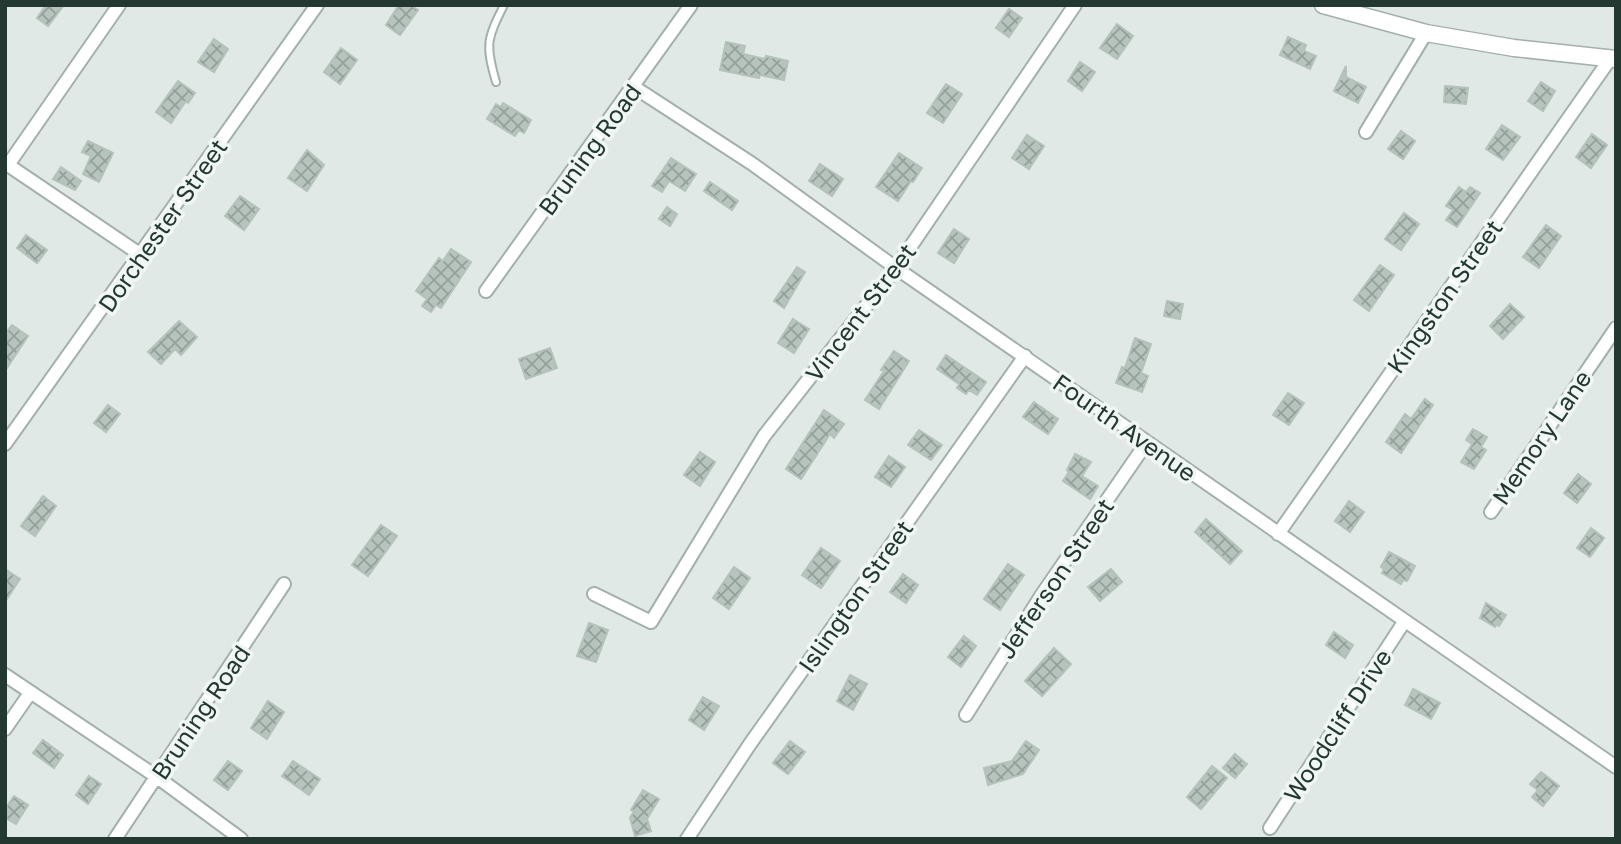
<svg xmlns="http://www.w3.org/2000/svg" width="1621" height="844" font-family="'Golos Text',sans-serif">
  <style>
    .building { fill: url(#building-cross-hatch); stroke: #b4c2bb; stroke-width: 2 }
    .lines { fill: none; stroke-linecap: round; stroke-linejoin: round }
    .service-casing { stroke: #a4b0ab; stroke-width: 10 }
    .minor-casing { stroke: #a4b0ab; stroke-width: 16 }
    .tertiary-casing { stroke: #a4b0ab; stroke-width: 19 }
    .service { stroke: #fff; stroke-width: 6 }
    .minor { stroke: #fff; stroke-width: 12 }
    .tertiary { stroke: #fff; stroke-width: 16 }
    .labels { text-anchor: middle; dominant-baseline: central; stroke-width: 7; stroke-linejoin: round; paint-order: stroke }
    .street-label { font-size: 24px; fill: #233830; stroke: #f0f6f3 }
  </style>
  <defs>
    <pattern id="building-cross-hatch" width="8" height="8" patternUnits="userSpaceOnUse" patternTransform="scale(1.75)"><rect width="8" height="8" fill="#b6c4bd"/><path d="M0 0l8 8M0 8l8-8" fill="none" stroke="#94a09a"/></pattern>
  </defs>
  <rect width="100%" height="100%" fill="#e0e9e5"/>
  <path class="building" d="M46,5H64L48,26L37,18Z
    M399,5H411L418,10L400,35L386,25Z
    M1009,9L1022,18L1009,37L996,28Z
    M1117,24L1133,36L1117,59L1100,48Z
    M1288,37L1306,45L1304,51L1316,56L1310,69L1280,55Z
    M214,39L228,49L214,72L198,62Z
    M726,42L745,46L743,54L765,59L766,56L788,61L784,80L760,75L759,78L720,70Z
    M341,48L357,60L340,84L324,72Z
    M1080,62L1095,72L1082,91L1068,81Z
    M1346,66V77L1366,87L1358,103L1334,91Z
    M178,81L195,93L188,103L186,101L171,123L156,112Z
    M1541,82L1555,91L1543,111L1528,101Z
    M946,84L962,94L943,123L927,113Z
    M1445,86L1468,88L1466,104L1444,102Z
    M503,103L531,120L524,133L519,130L515,136L487,119L496,104L501,107Z
    M1502,125L1520,137L1503,160L1486,149Z
    M1401,131L1415,141L1403,159L1388,149Z
    M1592,134L1607,145L1591,168L1576,157Z
    M1027,135L1044,146L1029,169L1012,158Z
    M88,141L113,153L99,182L83,174L91,156L82,152Z
    M307,150L324,165L307,191L288,178Z
    M899,153L922,168L913,182L911,181L898,201L876,187Z
    M671,158L696,174L685,191L669,181L662,192L652,186Z
    M820,164L843,179L832,196L809,181Z
    M61,167L81,181L75,190L53,179Z
    M710,182L738,201L732,210L704,191Z
    M1459,187L1466,192L1470,187L1480,193L1457,227L1446,220L1453,210L1446,206Z
    M240,196L259,209L244,230L225,216Z
    M667,207L677,214L670,226L659,219Z
    M1404,213L1419,224L1401,250L1385,239Z
    M1546,225L1561,236L1539,268L1523,257Z
    M954,229L969,239L954,263L938,253Z
    M26,235L47,250L37,263L17,248Z
    M451,249L471,262L441,308L436,305L431,312L422,306L427,299L416,291L439,258L443,261Z
    M1380,265L1394,275L1369,311L1354,300Z
    M797,267L805,272L784,308L774,301Z
    M1167,301L1183,304L1180,319L1164,316Z
    M1510,304L1524,317L1503,339L1490,326Z
    M793,319L809,329L794,353L778,343Z
    M179,321L197,337L181,355L175,349L161,364L148,352Z
    M12,325L28,336L5,371V334Z
    M1135,338L1151,344L1141,373L1148,376L1142,392L1116,383L1122,367L1125,368Z
    M550,348L557,368L526,379L519,359Z
    M894,351L909,361L879,409L865,400L884,371L881,370Z
    M946,355L986,382L977,395L969,390L966,394L957,388L959,384L937,369Z
    M1288,393L1304,403L1289,425L1273,415Z
    M1425,399L1433,405L1401,453L1386,442L1405,414L1411,419Z
    M1034,402L1058,419L1048,434L1023,417Z
    M108,405L120,414L106,432L94,423Z
    M824,410L844,424L834,438L830,434L801,479L786,469Z
    M1473,429L1487,437L1481,447L1486,450L1474,469L1461,462L1472,444L1466,440Z
    M919,430L942,445L931,460L908,445Z
    M700,452L715,462L700,486L684,475Z
    M1075,454L1091,462L1082,476L1098,486L1090,499L1063,481L1069,472L1067,470Z
    M889,456L905,467L891,487L875,477Z
    M1578,474L1591,484L1577,503L1564,493Z
    M43,496L56,506L35,536L21,526Z
    M1349,501L1364,512L1350,532L1335,521Z
    M1206,519L1242,551L1230,564L1195,532Z
    M381,525L397,536L368,576L352,565Z
    M1591,528L1604,538L1590,557L1577,548Z
    M821,548L840,561L821,588L802,575Z
    M1389,552L1415,566L1407,581L1403,580L1401,584L1382,573L1384,569L1381,567Z
    M1008,564L1024,575L1000,610L984,599Z
    M734,567L750,578L729,609L713,598Z
    M5,569L20,579L5,602Z
    M1111,569L1122,582L1100,601L1088,587Z
    M903,574L918,585L906,603L890,592Z
    M1486,603L1506,615L1499,626L1497,624L1495,627L1480,618Z
    M589,623L608,630L596,662L577,656Z
    M1334,632L1353,645L1345,658L1326,645Z
    M964,636L976,646L961,667L948,657Z
    M1054,648L1071,664L1042,696L1025,681Z
    M850,675L867,684L853,710L837,701Z
    M1413,689L1440,703L1431,719L1405,705Z
    M703,697L719,706L704,730L689,720Z
    M268,701L284,712L267,739L251,728Z
    M43,740L63,755L54,768L33,753Z
    M790,741L805,752L788,774L773,763Z
    M1026,741L1039,750L1023,774L988,785L984,768L1012,761Z
    M1235,754L1247,764L1235,778L1223,768Z
    M228,761L242,771L228,790L214,780Z
    M293,761L320,779L309,795L282,776Z
    M1212,766L1227,778L1201,809L1187,797Z
    M1541,772L1559,786L1543,806L1532,797L1538,790L1530,784Z
    M89,776L101,784L88,804L76,795Z
    M643,790L659,799L647,819L651,831L635,836L630,818L634,811L631,810Z
    M14,796L28,805L16,824L5,818V809Z"/>
  <g class="lines">
    <defs>
      <path id="service" d="M496,82C485,44 487,39 504,5"/>
      <path id="minor" d="M119,5L8,165L141,255
        M634,87L751,163L896,268L1616,767
        M1366,132L1426,33
        M486,291L691,5
        M5,444L317,5
        M1491,512L1616,328
        M1278,534L1610,59
        M594,594L651,622L764,436L896,268L1075,5
        M5,675L157,777L241,839
        M966,715L1041,596L1147,442
        M5,729L30,693
        M1270,828L1404,622
        M115,839L284,584
        M687,839L750,744L1025,356"/>
      <path id="tertiary" d="M1323,5L1426,33L1514,48L1616,59"/>
    </defs>
    <use href="#service" class="service-casing"/>
    <use href="#minor" class="minor-casing"/>
    <use href="#tertiary" class="tertiary-casing"/>
    <use href="#service" class="service"/>
    <use href="#minor" class="minor"/>
    <use href="#tertiary" class="tertiary"/>
  </g>
  <g class="labels">
    <g class="street-label">
      <text transform="translate(589 149) rotate(-54)">Bruning Road</text>
      <text transform="translate(162 225) rotate(-55)">Dorchester Street</text>
      <text transform="translate(1444 296) rotate(-55)">Kingston Street</text>
      <text transform="translate(860 312) rotate(-53)">Vincent Street</text>
      <text transform="translate(1125 427) rotate(35)">Fourth Avenue</text>
      <text transform="translate(1541 437) rotate(-56)">Memory Lane</text>
      <text transform="translate(1055 578) rotate(-56)">Jefferson Street</text>
      <text transform="translate(855 596) rotate(-55)">Islington Street</text>
      <text transform="translate(200 712) rotate(-56)">Bruning Road</text>
      <text transform="translate(1337 725) rotate(-57)">Woodcliff Drive</text>
    </g>
  </g>
  <rect width="1621" height="844" fill="none" stroke="#233830" stroke-width="14"/>
</svg>
